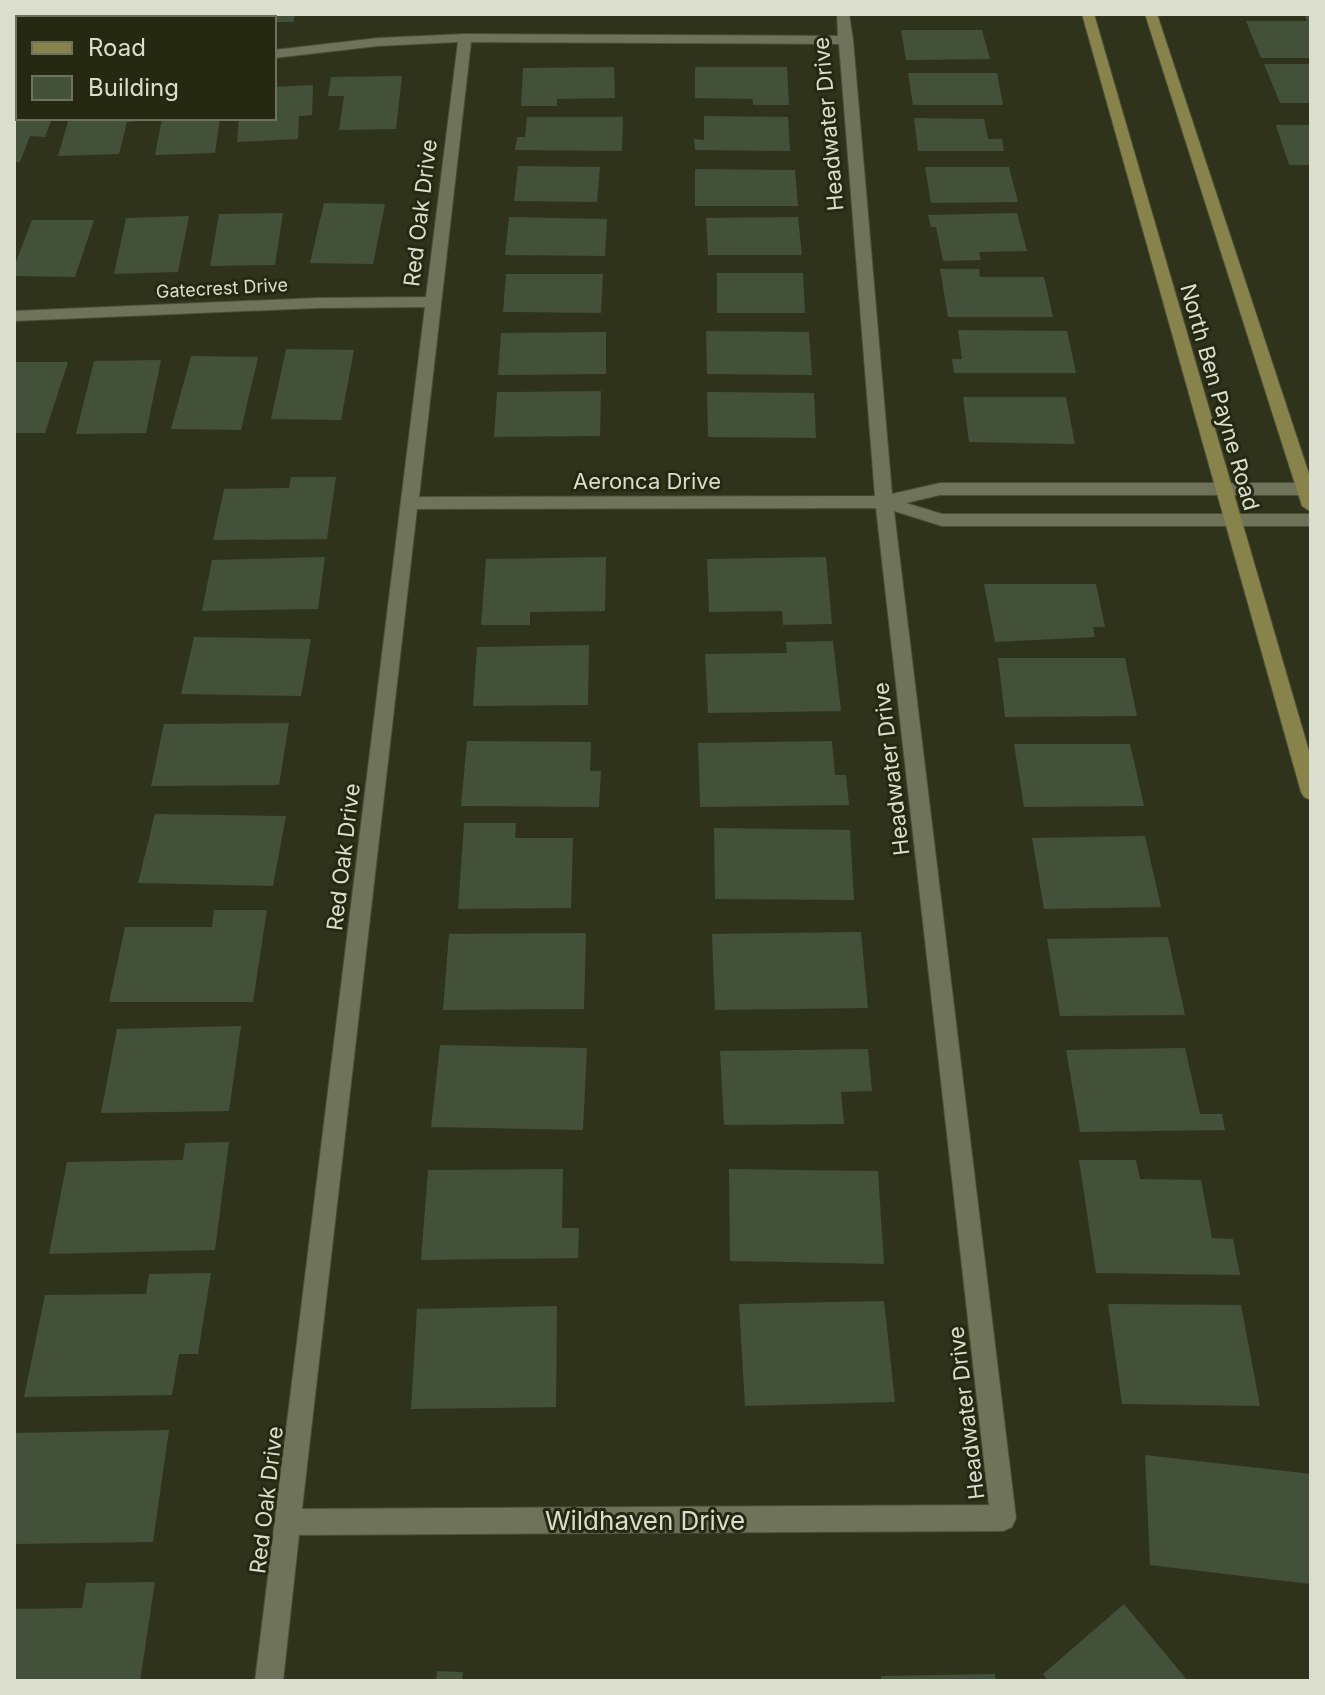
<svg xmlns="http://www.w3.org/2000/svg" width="1325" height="1695" font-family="Inter,sans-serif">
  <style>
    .building { fill: #43503a }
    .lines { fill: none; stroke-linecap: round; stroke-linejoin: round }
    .street-casing { stroke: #4b4e39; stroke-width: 2 }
    .secondary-casing { stroke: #4b4e39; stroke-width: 2 }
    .street { fill: #6f7359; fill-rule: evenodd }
    .secondary { fill: #88834a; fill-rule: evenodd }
    .labels { text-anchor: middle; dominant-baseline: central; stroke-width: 6; stroke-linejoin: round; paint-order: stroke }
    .far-street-label { font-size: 18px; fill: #dbdecf; stroke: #262912 }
    .street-label { font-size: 22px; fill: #dbdecf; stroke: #262912 }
    .near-street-label { font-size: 26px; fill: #dbdecf; stroke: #262912 }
  </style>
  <rect width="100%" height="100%" fill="#30331c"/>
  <path class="building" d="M14,14H41L39,18H18V35H14Z
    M70,14H125L124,18H69Z
    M151,14H207L206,18H150Z
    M227,14H295L293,22H274V18H226Z
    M1311,15V58H1261L1246,21H1307L1305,16Z
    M901,30H982L990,59L906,60Z
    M1264,64H1311V103H1280Z
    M614,67L615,98L557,99V106H521L523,68Z
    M695,67H787L789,105H753V99L695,98Z
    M908,73H997L1003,105H913Z
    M402,76L396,129L339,130L344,96H328L331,77Z
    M313,85L312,115L299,116L298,139L237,142L239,118H274V87Z
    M14,106H18V118H52L45,137L30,136L20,162H14Z
    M704,116L788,117L790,151L695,150L694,139L704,140Z
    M527,117H623L622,151L515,150L517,137H525Z
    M69,118H139L138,121L127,122L119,154L58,156Z
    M162,118H220L215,153L155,155Z
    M914,118L984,119L988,139H1002L1004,151H918Z
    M1276,125H1311V165H1289Z
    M518,166L600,167L597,202L514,201Z
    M925,167H1009L1018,202L931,203Z
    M695,169L795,170L798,206H695Z
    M324,203L385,204L373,264L310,263Z
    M283,213L275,265L210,266L219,214Z
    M1017,213L1027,251L979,252L981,260L943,261L936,227H931L928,215Z
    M189,216L178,272L114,274L126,218Z
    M509,217L607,219L605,256L505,255Z
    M798,217L802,255H708L706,218Z
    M32,220H94L75,277L14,276V267Z
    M940,269H979L980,277H1044L1053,317H948Z
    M717,273H803L805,313H717Z
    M506,274H603L601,313L503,312Z
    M958,330L1067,331L1076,373H954L952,359H962Z
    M706,331L809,332L812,375L707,374Z
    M606,332V374L498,375L501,333Z
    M286,349L354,350L341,420L271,419Z
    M191,356L258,357L241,430L171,429Z
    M161,360L146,433L76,434L94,361Z
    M14,362H68L45,433H14Z
    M601,391L600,436L494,437L497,392Z
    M707,392L814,393L816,438L708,437Z
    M963,397H1066L1075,444L969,442Z
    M291,477H336L327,539L213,540L224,489L289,488Z
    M325,557L318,609L202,611L212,560Z
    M606,557L605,611L530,612V625H481L486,559Z
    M826,557L832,624L783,625L782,611L709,612L707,559Z
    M984,584H1096L1105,627H1093L1095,637L995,642Z
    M194,637L311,639L301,696L181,694Z
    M833,641L841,711L708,713L705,654L787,653L786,642Z
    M589,645L588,705L473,706L477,647Z
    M998,658H1125L1137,716L1005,717Z
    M289,723L279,785L151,786L164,724Z
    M467,741L591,742L590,771H601L599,807L461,806Z
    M832,741L835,775H846L849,805L700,807L698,743Z
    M1014,744H1130L1144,806L1024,807Z
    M155,814L286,816L273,886L138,883Z
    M464,823H516L515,838H573L571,908L458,909Z
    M714,828L850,830L854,900L715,899Z
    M1145,836L1161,907L1044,909L1032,838Z
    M214,910H267L253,1002H109L125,927H212Z
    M861,932L868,1008L715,1010L712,934Z
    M586,933L584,1009L443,1010L449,934Z
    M1168,937L1185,1015L1060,1016L1047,939Z
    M241,1026L229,1111L101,1113L117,1029Z
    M440,1045L587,1048L583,1130L431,1127Z
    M1185,1048L1200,1114H1222L1225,1130L1080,1132L1066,1050Z
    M868,1049L872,1091L841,1092L844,1124L724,1125L720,1051Z
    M229,1142L215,1250L49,1254L67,1162L183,1160L185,1143Z
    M1079,1160H1136L1140,1179L1201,1180L1212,1238L1233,1239L1240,1275L1096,1273Z
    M563,1169L562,1228H579L578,1258L421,1260L428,1170Z
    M729,1169L878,1171L884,1264L730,1261Z
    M211,1273L198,1354H179L172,1395L24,1397L45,1295L146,1294L149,1274Z
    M884,1301L895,1402L745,1406L739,1304Z
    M1108,1304L1241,1305L1260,1406L1122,1404Z
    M557,1306L556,1407L411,1409L417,1309Z
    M169,1430L153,1542L14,1544V1433Z
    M1145,1455L1311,1474V1584L1150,1565Z
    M155,1582L140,1681H14V1609L82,1608L86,1583Z
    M1124,1604L1188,1681H1048L1043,1674Z
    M437,1671L463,1672L462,1681H436Z
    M995,1674L996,1681H881V1676Z"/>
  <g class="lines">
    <defs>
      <path id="street" d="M837,14H849L853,40L892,494L940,483H1311V495H940L906,503L942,514H1311V526H942L894,511L1016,1518L1012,1527L1003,1531L299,1535L283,1681H255L425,307L317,308L14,321V311L317,298L426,297L458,42L378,46L274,58V50L378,38L465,34L838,36ZM471,42L839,44L875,496L419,497ZM876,508L989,1505L302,1509L417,509Z
        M14,64H18V72H14Z"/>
      <path id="secondary" d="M1082,14H1094L1311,758V800L1304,797L1301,792Z
        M1145,14H1157L1311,480V512L1302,506Z"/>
    </defs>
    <use href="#street" class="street-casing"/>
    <use href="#secondary" class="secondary-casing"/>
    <use href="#street" class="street"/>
    <use href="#secondary" class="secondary"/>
  </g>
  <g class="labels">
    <g class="far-street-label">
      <text transform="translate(222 288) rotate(-3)">Gatecrest Drive</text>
    </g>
    <g class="street-label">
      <text transform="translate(828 124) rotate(-95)">Headwater Drive</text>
      <text transform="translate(420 213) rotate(-83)">Red Oak Drive</text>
      <text transform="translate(1220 397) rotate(74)">North Ben Payne Road</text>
      <text x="647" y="481">Aeronca Drive</text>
      <text transform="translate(891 769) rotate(-97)">Headwater Drive</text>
      <text transform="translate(343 857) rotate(-83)">Red Oak Drive</text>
      <text transform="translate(966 1413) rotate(-97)">Headwater Drive</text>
      <text transform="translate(266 1500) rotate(-83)">Red Oak Drive</text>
    </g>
    <g class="near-street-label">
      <text x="645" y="1520">Wildhaven Drive</text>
    </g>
  </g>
  <rect width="1325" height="1695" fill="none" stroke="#dbdecf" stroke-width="32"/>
  <rect x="16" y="16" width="260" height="104" fill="#262912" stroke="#6e715e" stroke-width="2"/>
  <rect x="32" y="42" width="40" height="12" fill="#88834a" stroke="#6e715e" stroke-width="2"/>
  <text x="88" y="56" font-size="24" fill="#dbdecf">Road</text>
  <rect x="32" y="76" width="40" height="24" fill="#43503a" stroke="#6e715e" stroke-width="2"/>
  <text x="88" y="96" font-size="24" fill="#dbdecf">Building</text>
</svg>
